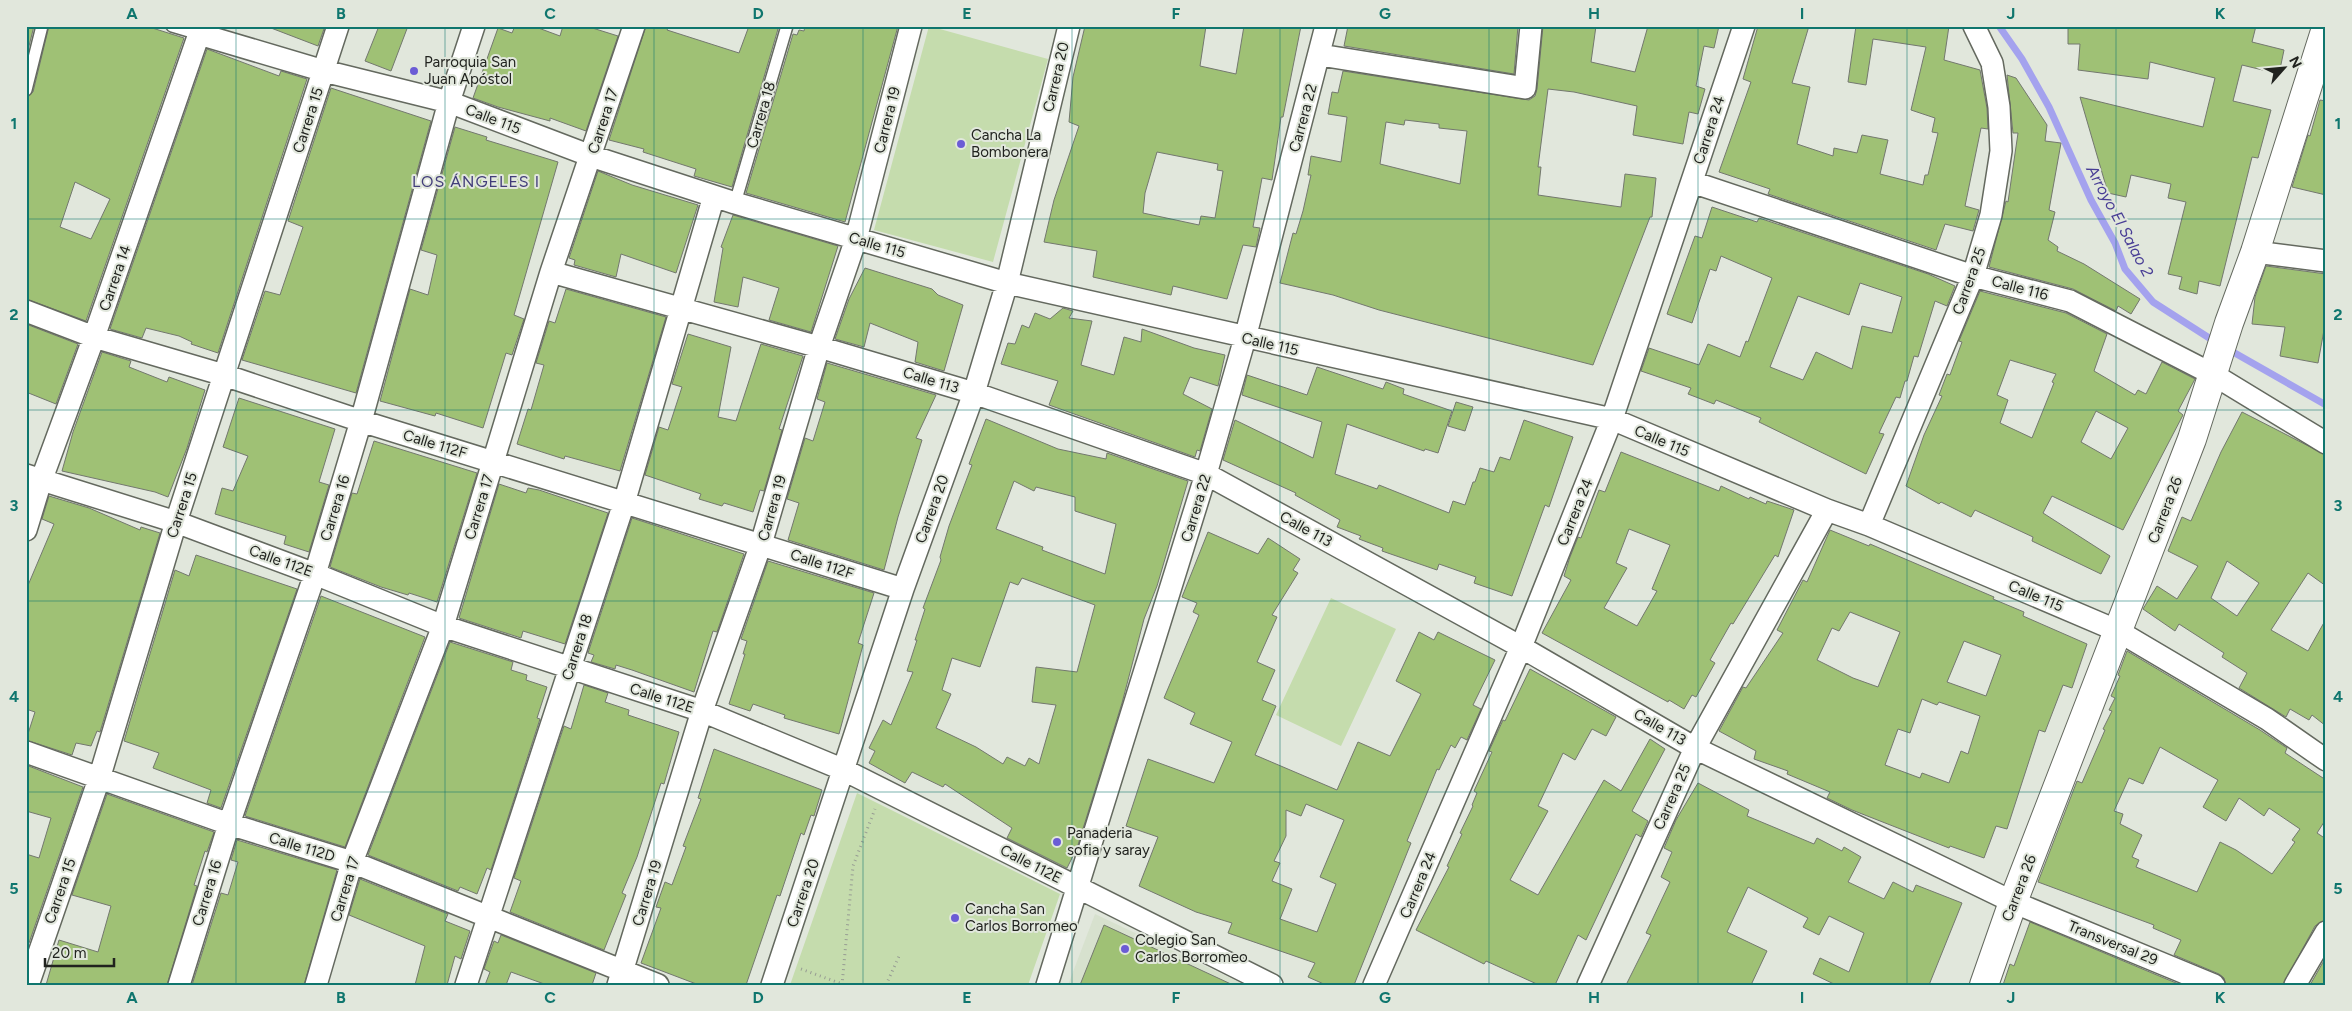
<svg xmlns="http://www.w3.org/2000/svg" width="2352" height="1011" font-family="Figtree,sans-serif">
  <style>
    .built { fill: #d7e1ce }
    .green { fill: #c5dcad }
    .lines { fill: none; stroke-linecap: round; stroke-linejoin: round }
    .stream { stroke: #a4a2ee; stroke-width: 7 }
    .building { fill: #9fc175; stroke: #73786e; fill-rule: evenodd }
    .service-casing { stroke: #64695f; stroke-width: 14 }
    .minor-casing { stroke: #64695f; stroke-width: 24 }
    .tertiary-casing { stroke: #64695f; stroke-width: 30 }
    .path { stroke: #979c93; stroke-width: 3; stroke-dasharray: 1 4; stroke-linecap: butt }
    .service { stroke: #fff; stroke-width: 11 }
    .minor { stroke: #fff; stroke-width: 21 }
    .tertiary { stroke: #fff; stroke-width: 28 }
    .grid { fill: none; stroke: #0f766e; stroke-width: 1; stroke-opacity: 0.55 }
    .poi-dot { fill: #6b5cd5; stroke: #e1e7dc; stroke-width: 2 }
    .labels { text-anchor: middle; dominant-baseline: central; stroke-width: 4; stroke-linejoin: round; paint-order: stroke }
    .poi-label { font-size: 15px; fill: #21231f; stroke: #e1e7dc; text-anchor: start }
    .street-label { font-size: 15px; fill: #21231f; stroke: #e1e7dc }
    .neighbourhood-label { font-size: 16px; letter-spacing: 1px; fill: #423d7a; stroke: #e1e7dc }
    .water-label { font-size: 16px; font-style: italic; fill: #483d95; stroke: #e1e7dc }
    .neatline { fill: none; stroke: #0f766e; stroke-width: 2 }
    .grid-label { font-size: 16px; text-anchor: middle; font-weight: bold; fill: #0f766e }
  </style>
  <rect width="100%" height="100%" fill="#e1e7dc"/>
  <path class="built" d="M1095,914L1245,985H1068Z"/>
  <path class="green" d="M929,26L1048,59L993,262L874,230Z
    M1331,598L1396,629L1341,746L1276,715Z
    M857,793L1060,894L1028,985H790Z"/>
  <g class="lines">
    <path class="stream" d="M1999,26L2022,59L2049,107L2091,200L2115,243L2125,269L2153,302L2217,343
      M2226,348L2326,405"/>
  </g>
  <path class="building" d="M26,26H34L26,58Z
    M49,26H146L184,38L86,321L26,299V97L33,92ZM75,182L110,199L91,239L60,227Z
    M271,26H325L318,46L271,28Z
    M379,26H408L391,71L365,61Z
    M515,26H533L560,36L563,26H586L618,36L586,131L550,118V121L498,107L473,98L498,28L512,33Z
    M646,26H669L667,30L739,53L749,26H770L778,29L732,187L694,176L696,169L643,152L644,149L609,140Z
    M805,26H898L845,222L746,193L793,34L797,35L799,30L804,31Z
    M1085,26H1206L1200,66L1236,74L1244,26H1301L1283,117H1281L1272,180L1262,178L1253,227L1260,228L1256,247L1243,245L1227,299L1173,286L1171,295L1093,277L1097,251L1044,242L1054,200L1079,126L1069,122L1073,77ZM1157,152L1218,164L1217,170L1223,171L1215,218L1201,216L1199,225L1143,213L1145,193Z
    M1348,26H1518L1514,74L1344,46Z
    M1543,26H1596L1591,62L1635,72L1648,26H1719L1714,48L1704,46L1696,86L1705,89L1698,114L1689,112L1683,144L1633,135L1637,106L1574,92L1548,89L1538,167H1541L1538,195L1621,207L1625,174L1656,178L1652,217H1650L1593,365L1379,310L1333,295L1280,283L1293,233L1296,234L1303,211L1311,175H1308L1311,156L1341,162L1347,117L1328,114L1332,92L1338,93L1343,71L1529,100L1535,96L1537,89ZM1405,120L1439,124V128L1467,131L1460,184L1380,164L1386,122L1404,125Z
    M1758,26H1809L1792,83L1810,87L1797,144L1833,156L1834,148L1857,153L1862,135L1888,140L1880,174L1923,185L1925,175H1928L1938,133L1932,132L1935,118L1911,110L1926,47L1873,39L1866,85L1848,82L1856,26H1949L1944,60L1980,70L1987,108L1988,129L1981,128L1965,206L1979,210L1973,231L1945,224L1936,250L1768,194L1770,189L1719,172L1751,82L1743,79Z
    M2068,26H2256L2252,42L2284,50L2279,74L2242,65L2233,101L2271,110L2258,158L2252,157L2220,286L2199,281L2197,294L2179,289L2182,277L2168,274L2186,202L2168,198L2171,184L2131,175L2126,197L2108,193L2080,97L2203,127L2215,78L2150,62L2148,79L2078,70L2080,44H2068Z
    M207,49L279,76L281,71L307,79L218,353L191,344L192,342L179,336L146,328L142,338L110,329Z
    M2007,75L2016,78L2047,125L2045,141L2061,143L2049,210L2055,212L2048,240L2058,247L2057,251L2084,264L2140,299L2131,314L2118,306L2116,311L2073,289L1989,267L2006,201L2008,202L2018,133H2013Z
    M331,88L431,121L356,393L242,360L265,291L280,295L303,227L288,221Z
    M2320,100L2326,101V195L2292,187L2308,135L2310,136Z
    M455,127L487,137L486,140L558,162L514,315L524,319L512,355L506,353L483,428L436,413L435,416L380,401L410,289L428,295L437,255L421,250Z
    M598,171L632,185L698,205L676,273L621,254L616,277L574,265L575,260L569,258Z
    M1712,207L1757,222L1759,218L1928,274L1955,286L1947,306L1935,301L1918,357L1914,356L1907,381H1905L1900,398L1896,397L1879,433L1884,434L1866,474L1759,422L1761,418L1716,400L1714,404L1688,394L1691,388L1641,371L1649,348L1699,365L1708,344L1740,357L1746,341L1748,342L1772,278L1721,256L1716,271L1710,269L1692,323L1667,314L1695,236L1702,238ZM1860,283L1902,297L1892,333L1862,326L1852,369L1816,352L1803,380L1770,367L1798,296L1849,315Z
    M733,215L838,246L811,332L769,320L779,288L743,277L738,307L714,302L723,248L721,247Z
    M2266,266L2326,274V319L2318,363L2280,356L2285,327L2252,324L2255,297Z
    M865,268L932,289L938,295L963,305L944,371L915,362L918,342L870,323L864,347L835,339L849,299Z
    M566,289L666,317L620,471L565,456L564,459L517,444L528,409L531,410L544,365L536,363L549,321L555,323Z
    M1980,291L2066,313L2107,334L2094,371L2135,395L2138,390L2146,394L2162,362L2195,379L2178,411L2183,415L2123,530L2052,496L2043,513L2110,556L2101,574L2032,541L2033,537L1975,510L1971,517L1941,502L1939,504L1906,486L1924,435L1942,396L1939,395L1947,374L1950,375L1962,342L1959,341ZM2010,360L2056,374L2052,382L2054,383L2032,438L2000,423L2008,400L1997,395ZM2096,411L2128,428L2111,459L2081,442Z
    M1063,308L1073,311L1069,318L1092,321L1081,365L1114,375L1124,337L1141,342L1142,329L1194,348L1225,355L1218,386L1190,377L1183,394L1212,409L1200,451L1197,450L1195,457L1049,405L1058,381L1001,364L1008,343L1015,344L1022,325L1029,328L1035,313L1050,319Z
    M26,324L78,344L56,404L26,392Z
    M688,334L731,347L718,417L736,421L761,344L803,356L779,429L782,430L764,491L760,490L753,512L724,503L722,506L699,499L701,494L645,475L659,427L668,430L682,387L672,384Z
    M102,352L131,361L129,367L167,382L169,377L205,390L187,448L168,497L155,492L62,471L73,432Z
    M827,363L936,395L916,438L922,440L898,517L884,570L788,540L799,503L787,499L805,438L813,441L825,402L817,399Z
    M1317,367L1383,389L1386,382L1404,389L1403,394L1452,411L1438,453L1425,449L1424,451L1347,424L1335,474L1377,489L1379,485L1449,513L1453,501L1465,505L1473,482H1475L1480,468L1494,472L1500,457L1510,460L1524,420L1573,437L1549,507L1545,505L1512,596L1474,583L1476,577L1439,564L1437,570L1382,551L1383,548L1359,539L1361,536L1337,527L1340,520L1295,495L1296,493L1223,460L1235,420L1313,458L1322,422L1242,395L1247,375L1307,395Z
    M239,398L335,429L319,482L329,485L309,552L284,544L286,536L215,514L222,488L233,491L248,456L223,447Z
    M1456,402L1473,407L1465,431L1448,426Z
    M2242,412L2326,455V586L2308,573L2271,630L2308,651L2326,619V726L2312,715L2309,720L2290,709L2286,717L2239,688L2247,673L2222,657L2224,653L2179,624L2175,631L2143,609L2157,586L2177,599L2198,566L2168,551L2182,517L2191,521L2221,452ZM2227,561L2259,583L2237,616L2211,598Z
    M986,419L1058,449L1106,459L1107,453L1188,481L1157,586L1144,619L1122,703L1077,848L1067,868L1007,838L1012,828L945,784L943,787L912,772L905,783L869,763L875,751L869,748L883,720L891,725L913,672L907,671L917,640H915L925,609L923,608L941,560L940,557L949,526L972,465L969,464ZM1014,481L1034,491L1036,487L1075,497V511L1116,524L1105,574L1042,550L1043,547L996,529ZM1022,578L1095,605L1077,672L1036,667L1032,702L1056,705L1039,764L1029,758L1025,766L1007,757L1003,764L976,747L936,728L951,694L942,690L952,658L980,667L1010,582L1018,585Z
    M374,441L477,473L437,602L409,593L408,595L381,587L330,567L352,493L357,494Z
    M1621,452L1719,491L1721,486L1749,499L1750,497L1766,504L1767,501L1794,510L1778,557L1775,555L1733,624L1731,623L1710,660L1715,663L1696,697L1692,695L1684,709L1669,700L1668,702L1542,633L1571,580L1564,576L1570,557L1578,537L1581,538L1599,490L1605,492ZM1629,529L1670,545L1652,589L1657,591L1637,626L1604,608L1627,568L1616,563Z
    M499,484L526,493L528,488L539,490L608,513L565,644L523,631L521,638L459,618Z
    M49,496L89,508L140,530L141,527L160,533L100,732L97,731L91,746L76,743L72,755L26,740L35,712L26,709V590L54,524L42,519Z
    M632,518L744,554L717,632L713,631L694,692L632,670L616,665L615,669L591,662L594,655L588,653Z
    M1830,530L1869,546L1870,544L1994,597L1993,599L2024,612L2023,616L2087,644L2072,688L2063,685L2045,732L2039,730L2007,829L1996,826L1984,858L1950,846L1949,848L1852,810L1827,798L1830,792L1787,774L1788,771L1754,759L1756,751L1719,731L1743,687L1746,688L1783,633L1777,630L1803,580L1807,582ZM1850,612L1900,632L1878,687L1853,678L1817,660L1832,628L1839,631ZM1964,641L2001,655L1986,696L1947,682ZM1922,699L1937,705L1939,702L1980,716L1968,754L1961,751L1949,783L1922,773L1920,778L1885,765L1898,729L1910,733Z
    M1208,532L1258,554L1268,538L1300,559L1293,570L1298,573L1272,615L1277,617L1257,662L1275,670L1262,700L1276,706L1255,755L1337,790L1358,742L1390,756L1421,694L1396,681L1419,632L1434,640L1438,632L1495,660L1473,705L1481,709L1467,740L1461,737L1455,748L1451,745L1439,770L1437,769L1407,841L1411,843L1354,985H1326L1308,977L1315,963L1228,933L1232,923L1196,912L1139,886L1158,837L1126,826L1148,759L1214,783L1232,742L1190,724L1195,713L1164,698L1199,615L1193,612L1197,603L1182,597ZM1306,804L1344,820L1320,877L1336,884L1317,932L1280,919L1292,889L1272,881L1280,863L1274,861L1286,836V810L1301,816Z
    M196,555L297,589L221,808L207,803L211,790L153,768L159,753L124,741L175,570L189,576Z
    M768,561L874,593L858,643L863,645L839,734L784,718L785,715L753,704L750,711L729,704L745,654H743L747,641L741,639Z
    M321,596L425,637L345,847L245,816Z
    M450,642L513,662L511,670L527,675L526,680L547,687L537,718L540,719L491,870L487,868L477,894L460,887L458,891L368,855Z
    M2127,651L2260,730L2287,748L2285,753L2326,780V819L2317,833L2326,839V920L2315,926L2283,985H2226L2224,978L2219,974L2174,955L2181,940L2153,928L2154,925L2038,882L2077,781L2082,783L2105,730L2103,729L2112,711L2109,710L2115,698L2111,696L2120,676L2118,675ZM2160,747L2218,780L2203,807L2226,821L2239,798L2264,816L2269,808L2300,829L2292,840L2295,842L2272,874L2236,850L2220,842L2197,892L2136,867L2139,860L2132,857L2142,835L2120,824L2123,814L2114,811L2129,778L2143,784Z
    M1530,669L1616,717L1606,736L1592,729L1575,760L1563,753L1538,806L1548,811L1510,880L1538,895L1604,780L1621,791L1650,739L1665,749L1632,811L1648,821L1641,837L1636,834L1586,940L1578,935L1555,985H1539L1486,961L1484,964L1416,930L1449,867L1447,866L1462,834L1460,833L1473,806L1472,805L1477,793L1474,791L1492,752L1489,751L1503,720L1505,721Z
    M584,685L608,693L605,702L629,710L628,715L679,732L664,784L661,783L637,857L622,893L626,895L604,950L510,912L521,881L514,878L564,726L571,729Z
    M714,749L822,790L814,816L811,815L804,835L801,833L780,896L777,895L746,985H699L641,963L661,908L656,907L665,882L672,885L686,847L683,846L701,799L698,798Z
    M26,765L83,787L29,943H26V854L39,858L51,818L26,811Z
    M1698,783L1749,810L1747,816L1814,844L1817,838L1842,851L1844,847L1861,857L1848,882L1884,899L1893,882L1913,892L1916,885L1962,903L1929,985H1836L1813,974L1820,958L1849,972L1864,933L1829,916L1819,935L1803,927L1808,918L1748,887L1727,932L1767,951L1751,985H1626L1651,935L1646,933L1670,882L1661,877L1672,852L1664,848L1676,820Z
    M107,794L214,832L207,852L205,851L194,885L197,886L167,985H46L59,940L98,952L111,906L72,895Z
    M237,840L337,870L304,985H192L221,893L228,895L238,862L231,860Z
    M360,879L448,914L445,921L470,931L461,959L455,956L447,985H415L425,946L349,915Z
    M2030,922L2164,978L2181,985H2003L2010,964L2014,966Z
    M1104,925L1233,985H1080Z
    M501,935L596,973L592,985H547L511,972L506,985H485L490,972L484,969L494,941L498,943Z
    M2326,957V985H2310Z"/>
  <g class="lines">
    <defs>
      <path id="service" d="M172,26L199,34L201,30
        M26,90L42,26
        M735,203L787,26"/>
      <path id="minor" d="M1320,55L1525,88L1531,26
        M1692,182L1973,276L2070,301L2214,375L2326,443
        M2255,252L2326,261
        M551,272L819,347L974,393L1206,474L1521,647L1695,748L2013,902L2214,985
        M26,311L94,337L224,375L361,421L903,589
        M26,475L176,522L315,574L443,626L702,711L844,770L1272,985
        M1869,525L1973,276L1991,215L2001,151L1999,107L1992,63L1974,26
        M26,530L41,481L94,337L199,34L324,71L449,102L591,156L735,203L1007,283L1612,419L1827,510L1869,525L2118,631L2267,719L2326,760
        M26,752L229,824L352,862L658,985
        M28,985L99,779L176,522L338,26
        M179,985L229,824L315,574L361,421L449,102L474,26
        M316,985L352,862L443,626L551,272L634,26
        M466,985L624,503L714,196
        M618,985L702,711L761,544L819,347L856,239L911,26
        M772,985L903,589L974,393L1007,283L1069,26
        M1047,985L1206,474L1245,338L1326,26
        M1374,985L1521,647L1612,419L1744,26
        M1588,985L1695,748L1827,510
        M2295,985L2326,932"/>
      <path id="tertiary" d="M1984,985L2013,902L2192,439L2229,323L2255,252L2326,28"/>
    </defs>
    <use href="#service" class="service-casing"/>
    <use href="#minor" class="minor-casing"/>
    <use href="#tertiary" class="tertiary-casing"/>
    <path class="path" d="M801,969L845,985
      M842,985L853,866L875,809
      M886,985L900,954"/>
    <use href="#service" class="service"/>
    <use href="#minor" class="minor"/>
    <use href="#tertiary" class="tertiary"/>
  </g>
  <path class="grid" d="M236,26V985M445,26V985M654,26V985M863,26V985M1072,26V985M1280,26V985M1489,26V985M1698,26V985M1907,26V985M2116,26V985M26,219H2326M26,410H2326M26,601H2326M26,792H2326"/>
  <g class="poi-dot">
    <circle cx="414" cy="71" r="5"/>
    <circle cx="961" cy="144" r="5"/>
    <circle cx="1057" cy="842" r="5"/>
    <circle cx="955" cy="918" r="5"/>
    <circle cx="1125" cy="949" r="5"/>
  </g>
  <g class="labels">
    <g class="poi-label">
      <text x="424" y="62">Parroquia San<tspan x="424" dy="17">Juan Apóstol</tspan></text>
      <text x="971" y="135">Cancha La<tspan x="971" dy="17">Bombonera</tspan></text>
      <text x="1067" y="833">Panaderia<tspan x="1067" dy="17">sofia y saray</tspan></text>
      <text x="965" y="909">Cancha San<tspan x="965" dy="17">Carlos Borromeo</tspan></text>
      <text x="1135" y="940">Colegio San<tspan x="1135" dy="17">Carlos Borromeo</tspan></text>
    </g>
    <g class="street-label">
      <text transform="translate(1056 77) rotate(-77)">Carrera 20</text>
      <text transform="translate(761 115) rotate(-74)">Carrera 18</text>
      <text transform="translate(1303 118) rotate(-75)">Carrera 22</text>
      <text transform="translate(493 119) rotate(21)">Calle 115</text>
      <text transform="translate(308 120) rotate(-72)">Carrera 15</text>
      <text transform="translate(887 120) rotate(-76)">Carrera 19</text>
      <text transform="translate(603 121) rotate(-72)">Carrera 17</text>
      <text transform="translate(1709 130) rotate(-72)">Carrera 24</text>
      <text transform="translate(877 245) rotate(16)">Calle 115</text>
      <text transform="translate(115 278) rotate(-71)">Carrera 14</text>
      <text transform="translate(1969 281) rotate(-70)">Carrera 25</text>
      <text transform="translate(2020 288) rotate(15)">Calle 116</text>
      <text transform="translate(1270 344) rotate(13)">Calle 115</text>
      <text transform="translate(931 380) rotate(17)">Calle 113</text>
      <text transform="translate(1662 441) rotate(23)">Calle 115</text>
      <text transform="translate(435 444) rotate(17)">Calle 112F</text>
      <text transform="translate(182 505) rotate(-72)">Carrera 15</text>
      <text transform="translate(479 507) rotate(-73)">Carrera 17</text>
      <text transform="translate(335 508) rotate(-73)">Carrera 16</text>
      <text transform="translate(772 508) rotate(-74)">Carrera 19</text>
      <text transform="translate(1196 508) rotate(-73)">Carrera 22</text>
      <text transform="translate(932 509) rotate(-70)">Carrera 20</text>
      <text transform="translate(2165 510) rotate(-69)">Carrera 26</text>
      <text transform="translate(1575 512) rotate(-68)">Carrera 24</text>
      <text transform="translate(1306 529) rotate(29)">Calle 113</text>
      <text transform="translate(281 561) rotate(20)">Calle 112E</text>
      <text transform="translate(822 564) rotate(18)">Calle 112F</text>
      <text transform="translate(2036 596) rotate(23)">Calle 115</text>
      <text transform="translate(577 647) rotate(-72)">Carrera 18</text>
      <text transform="translate(662 698) rotate(18)">Calle 112E</text>
      <text transform="translate(1660 727) rotate(30)">Calle 113</text>
      <text transform="translate(1672 797) rotate(-66)">Carrera 25</text>
      <text transform="translate(302 847) rotate(17)">Calle 112D</text>
      <text transform="translate(1031 864) rotate(27)">Calle 112E</text>
      <text transform="translate(1418 885) rotate(-67)">Carrera 24</text>
      <text transform="translate(2019 888) rotate(-69)">Carrera 26</text>
      <text transform="translate(345 889) rotate(-73)">Carrera 17</text>
      <text transform="translate(60 891) rotate(-71)">Carrera 15</text>
      <text transform="translate(207 893) rotate(-73)">Carrera 16</text>
      <text transform="translate(647 893) rotate(-73)">Carrera 19</text>
      <text transform="translate(803 893) rotate(-71)">Carrera 20</text>
      <text transform="translate(2113 943) rotate(22)">Transversal 29</text>
    </g>
    <g class="neighbourhood-label">
      <text x="476" y="181">LOS ÁNGELES I</text>
    </g>
    <g class="water-label">
      <text transform="translate(2120 221) rotate(62)">Arroyo El Salao 2</text>
    </g>
  </g>
  <rect width="2352" height="1011" fill="none" stroke="#e1e7dc" stroke-width="55"/>
  <g transform="translate(2284 68) rotate(63)" stroke="#e1e7dc" stroke-width="4" paint-order="stroke">
  <path d="M0-4L9 19L0 12L-9 19Z" fill="#21231f"/>
  <text y="-8" font-size="14" font-weight="bold" text-anchor="middle" fill="#21231f">N</text>
  </g>
  <path d="M45 958v8h69v-8" fill="none" stroke="#21231f" stroke-width="2.5"/>
  <text x="52" y="958" font-size="15" fill="#21231f" stroke="#e1e7dc" stroke-width="4" paint-order="stroke">20 m</text>
  <rect x="28" y="28" width="2296" height="956" class="neatline"/>
  <g class="grid-label">
    <text x="132" y="19">A</text>
    <text x="341" y="19">B</text>
    <text x="550" y="19">C</text>
    <text x="758" y="19">D</text>
    <text x="967" y="19">E</text>
    <text x="1176" y="19">F</text>
    <text x="1385" y="19">G</text>
    <text x="1594" y="19">H</text>
    <text x="1802" y="19">I</text>
    <text x="2011" y="19">J</text>
    <text x="2220" y="19">K</text>
    <text x="14" y="129">1</text>
    <text x="2338" y="129">1</text>
    <text x="14" y="320">2</text>
    <text x="2338" y="320">2</text>
    <text x="14" y="511">3</text>
    <text x="2338" y="511">3</text>
    <text x="14" y="702">4</text>
    <text x="2338" y="702">4</text>
    <text x="14" y="894">5</text>
    <text x="2338" y="894">5</text>
    <text x="132" y="1003">A</text>
    <text x="341" y="1003">B</text>
    <text x="550" y="1003">C</text>
    <text x="758" y="1003">D</text>
    <text x="967" y="1003">E</text>
    <text x="1176" y="1003">F</text>
    <text x="1385" y="1003">G</text>
    <text x="1594" y="1003">H</text>
    <text x="1802" y="1003">I</text>
    <text x="2011" y="1003">J</text>
    <text x="2220" y="1003">K</text>
  </g>
</svg>
